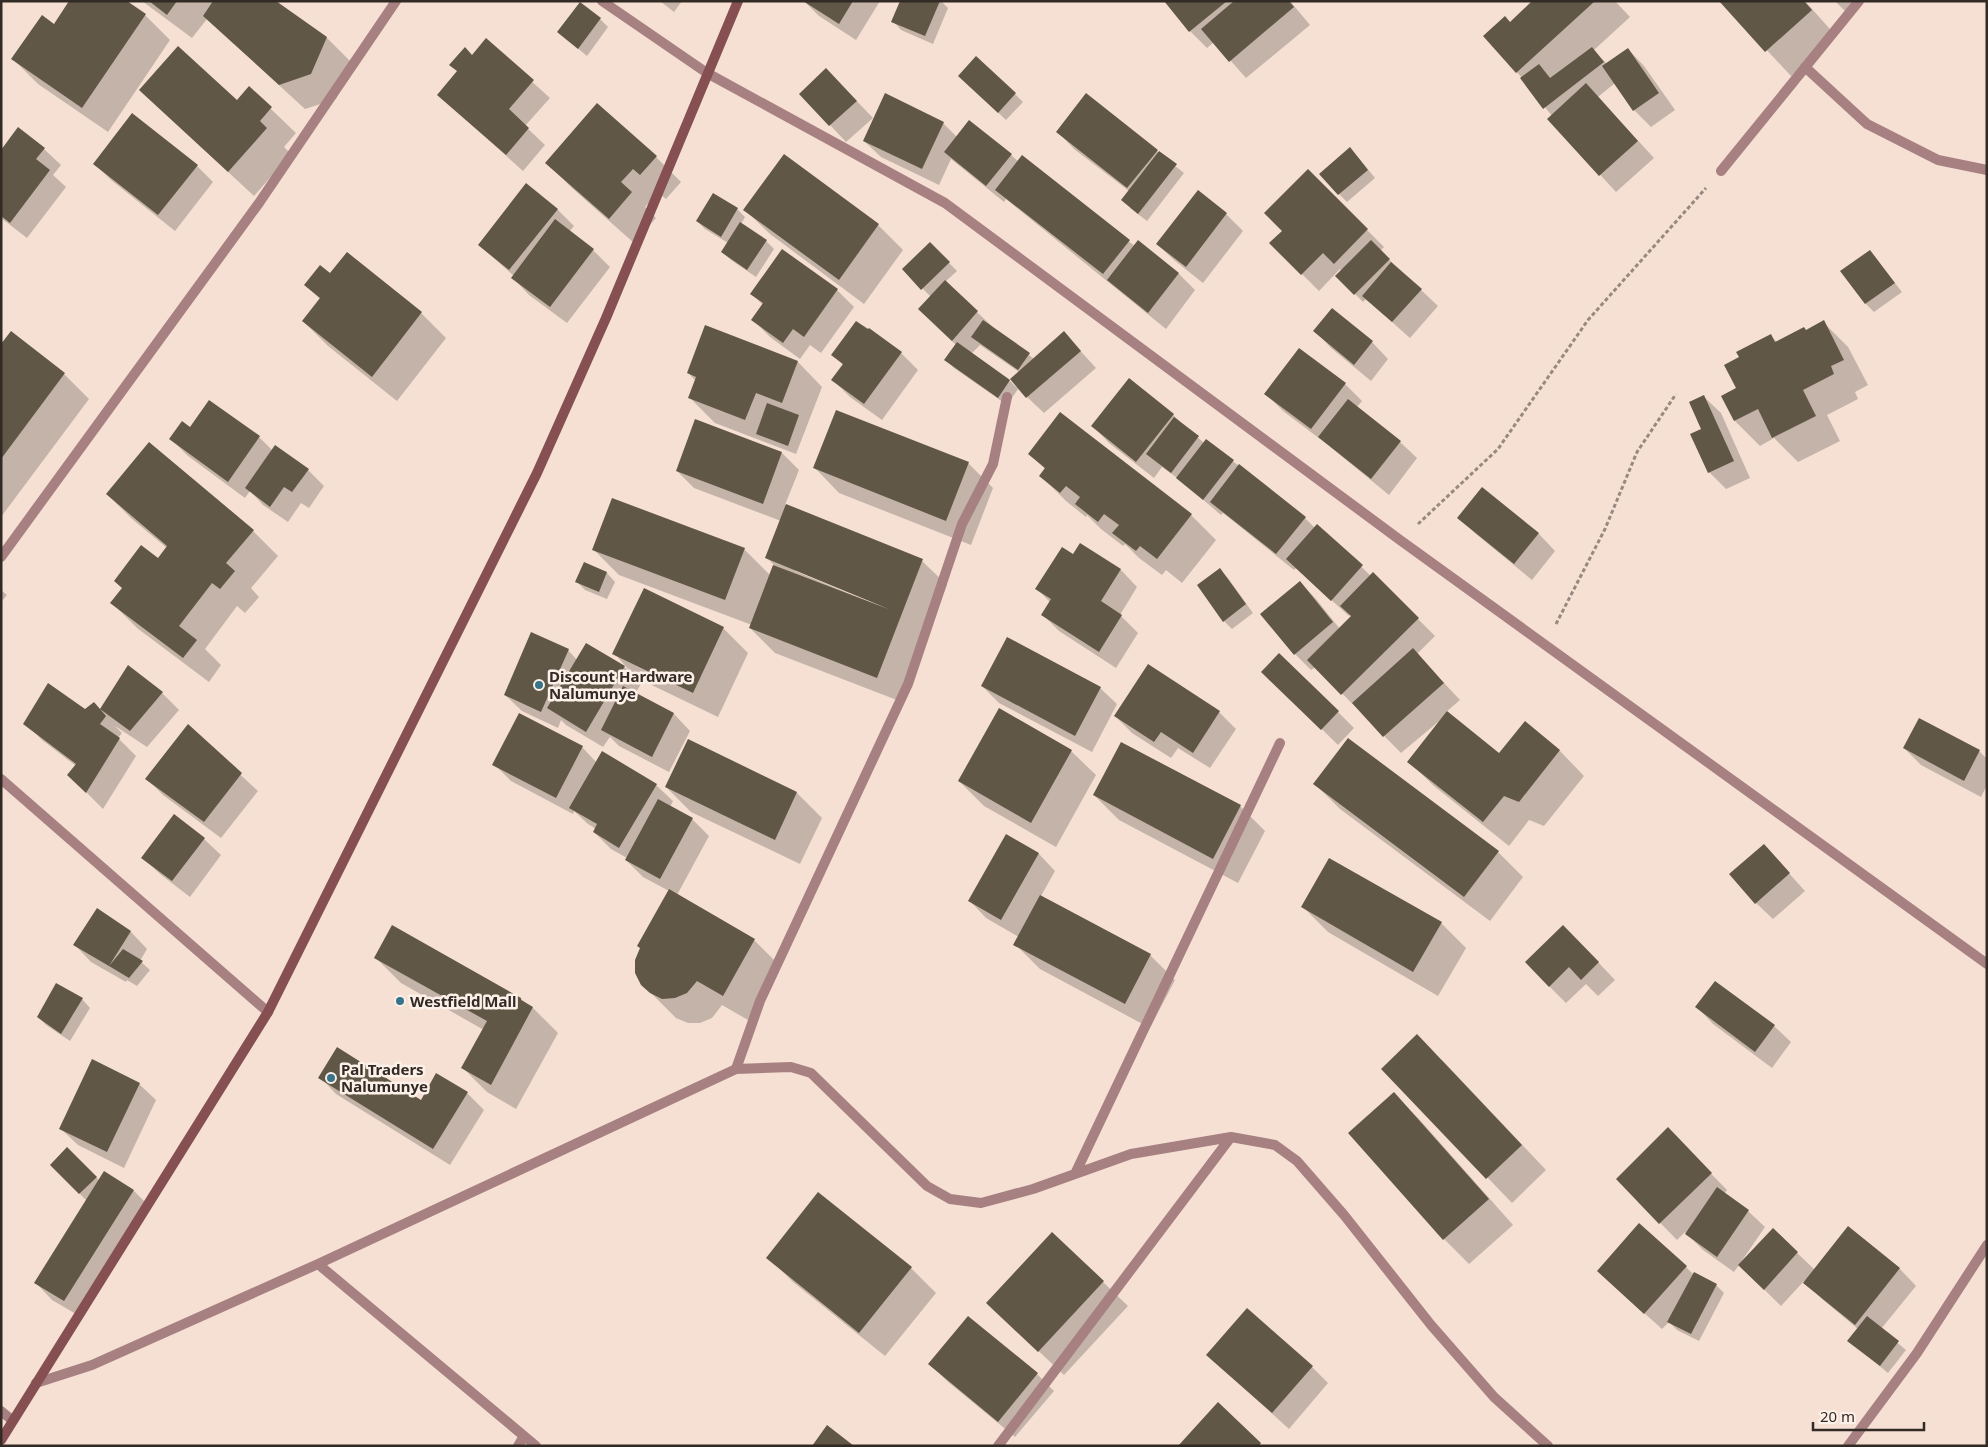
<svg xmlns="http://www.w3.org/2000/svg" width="1988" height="1447" font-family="'Noto Sans',sans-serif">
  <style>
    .shadow { fill: #0003; fill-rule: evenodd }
    .building { fill: #605746 }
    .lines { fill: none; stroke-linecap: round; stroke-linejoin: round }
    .path { stroke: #988980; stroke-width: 3; stroke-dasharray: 4 2.5; stroke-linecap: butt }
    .street { stroke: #a78081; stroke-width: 10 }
    .secondary { stroke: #865052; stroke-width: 10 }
    .poi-dot { fill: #367489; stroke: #fdf0e8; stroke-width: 2 }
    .labels { text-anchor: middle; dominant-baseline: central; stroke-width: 5; stroke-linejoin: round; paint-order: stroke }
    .poi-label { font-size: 15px; font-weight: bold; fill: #322a25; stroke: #fdf0e8; text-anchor: start }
  </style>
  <rect width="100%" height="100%" fill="#f6e0d4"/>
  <path class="shadow" d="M142,1H273L327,38L352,63L336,99L305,109L207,19L192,38Z
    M660,1H682L674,12Z
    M804,1H880L856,40L819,16Z
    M901,1H941L948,8L933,44L901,30L893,21Z
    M1166,1H1230L1232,4L1236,1H1290L1310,25L1246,78L1214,42L1207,48L1190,31Z
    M1531,1H1615L1630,17L1594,50L1607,64L1628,49L1644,66L1675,110L1651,127L1634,110L1615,83L1598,97L1654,158L1616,192L1549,119L1552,116L1522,78L1484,36L1510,23L1532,2Z
    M1721,1H1805L1836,36L1791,76Z
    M1835,1H1862L1848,14Z
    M145,15L170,40L108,132L38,84L13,59L55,25Z
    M600,19L608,27L587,56L558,32Z
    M486,40L550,98L525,126L545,145L523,171L439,95Z
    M826,69L873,118L846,142L801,94Z
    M968,84L1015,94L1023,102L1006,120Z
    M249,88L296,133L284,147L291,154L254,196L140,90L237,101Z
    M885,95L943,123L957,137L1011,155L1019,162L1135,246L1138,242L1179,274L1195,290L1166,329L1006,199L1004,202L951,159L939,185L881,157L864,141Z
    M1086,95L1184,173L1147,221L1130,208L1129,191L1074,149L1058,132Z
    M597,105L656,157L681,182L666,199L658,192L645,207L656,218L634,243L572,188L547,163Z
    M44,149L61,165L53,175L66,187L27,238L1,218V152Z
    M785,156L878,225L903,250L864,304L770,234L745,210Z
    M1358,157L1375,178L1347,202L1339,194Z
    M94,163L197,166L213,182L175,231L111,180Z
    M1308,171L1384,247L1380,251L1438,306L1410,338L1366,299L1363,302L1337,276L1342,271L1340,269L1319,291L1271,243L1283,231Z
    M1198,192L1226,214L1243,231L1203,283L1174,260L1157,244Z
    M557,209L574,226L569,232L593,250L610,267L567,323L529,295L513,278L514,276L479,245Z
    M737,209L745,217L741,224L766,241L774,249L756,277L731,260L722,252L728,243L705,229L697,221Z
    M930,244L957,271L945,282L995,329L1034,359L1064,333L1096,368L1044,413L1027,397L1019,372L980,345L971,354L1010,381L1018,389L1007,405L954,368L946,360L956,345L936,326L931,297L903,269Z
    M782,251L837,290L854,307L821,353L810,345L800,359L770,337L753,320L763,305L752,294Z
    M1870,251L1902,292L1874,312L1866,304Z
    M347,254L421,313L446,338L397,401L328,346L303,321L320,299L306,285L330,275Z
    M1823,322L1848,347L1868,385L1855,392L1858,399L1827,415L1840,441L1798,462L1774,438L1760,446L1735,421L1723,397L1738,389L1741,357L1771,336L1777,342L1807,331Z
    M870,329L901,353L918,370L882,420L850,397L833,380L843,365L832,354Z
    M1315,331L1372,342L1388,359L1371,381L1331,348Z
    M1,341L64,374L89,399L1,517Z
    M1299,349L1345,384L1362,401L1357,407L1400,442L1417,458L1389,495L1328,445L1283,411L1266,394Z
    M798,362L822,387L796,454L715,423L690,398L696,381L688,373Z
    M1704,397L1721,413L1750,478L1726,489L1709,472L1703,430Z
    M1173,415L1204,443L1206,440L1305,518L1315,528L1317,525L1371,576L1373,574L1435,636L1417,654L1460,700L1446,712L1499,755L1525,723L1560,751L1584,776L1544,826L1529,820L1509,846L1434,786L1409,762L1444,717L1401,753L1316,667L1311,670L1295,654L1300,582L1316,599L1340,629L1352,617L1350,615L1349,616L1296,568L1294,570L1223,513L1221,515L1180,480L1162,467L1154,478L1109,443L1093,426Z
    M696,421L782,453L799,470L785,505L922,561L947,585L902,702L775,653L750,628L752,625L619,575L594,550L744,549L770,575L774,565L766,557L781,521L694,488L677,471ZM795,569L884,606V608L795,571Z
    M191,428L259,437L273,451L308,470L324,486L309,508L301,503L288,522L263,505L250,491L245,498L188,456L171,439Z
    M149,444L253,531L278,556L251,588L259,597L245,613L237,606L205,649L221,665L209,682L137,628L112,603L158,560L167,548L132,519L107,494Z
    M1030,454L1191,515L1216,540L1182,583L1166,570L1162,575L1139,558L1125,544L1123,546L1101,529L1087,515L1086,517L1066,501L1041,476L1046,470Z
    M968,463L993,488L971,545L839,493L815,468Z
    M1482,489L1539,534L1555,551L1532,580L1476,534L1459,518Z
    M1081,545L1121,570L1137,587L1120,615L1138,633L1116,668L1059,631L1042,614L1050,602L1037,589L1074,555Z
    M584,564L607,573L615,582L607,599L585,590L577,582Z
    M1220,570L1228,578L1253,613L1232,629L1224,621Z
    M1,590L7,595L1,602Z
    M723,628L748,653L718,717L633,676L641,684L635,694L674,714L690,731L669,772L619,746L610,737L603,747L566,725L561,720L558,728L522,711L505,695L568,650L577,660L586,644L629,670L614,653Z
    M1148,666L1219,712L1236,729L1210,768L1178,748L1171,758L1132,733L1115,716Z
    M129,667L162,693L179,710L147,747L115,726L122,733L118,738L136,756L103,809L69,775L76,766L42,740L25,723L85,710H100Z
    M982,686L1100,688L1117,704L1092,752L999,703Z
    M1280,688L1338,712L1354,728L1338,745Z
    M188,726L258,791L221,838L163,795L147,779Z
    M582,747L597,763L656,785L673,801L670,807L692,819L709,836L677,895L754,940L779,965L748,1020L722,1005L712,1018L700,1023H688L676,1018L642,984L669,891L643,877L626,860L627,858L611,849L594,832L596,829L588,824L574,811L573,814L511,781L494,764Z
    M1904,748L1979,751L1987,759V785L1981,797L1921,765Z
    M1071,751L1096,775L1056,847L984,806L959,781Z
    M1315,784L1498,852L1523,877L1490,921L1340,809Z
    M666,787L797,793L822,818L800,864L691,812Z
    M1094,795L1240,806L1265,831L1238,883L1119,820Z
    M1006,836L1039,854L1055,871L1041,896L1150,955L1175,980L1150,1028L1040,969L1015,944L1019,937L986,918L970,901Z
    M204,839L221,855L190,897L160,874L143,858Z
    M1764,846L1805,891L1773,919L1756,903Z
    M1303,907L1441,923L1466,948L1438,996L1328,932Z
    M97,910L131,932L147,949L140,961L150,970L137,986L127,980L126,982L91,962L75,945Z
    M1580,943L1615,980L1598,996L1586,984L1566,1003L1549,986Z
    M376,958L521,999L533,1008L558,1033L516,1109L487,1092L463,1068L484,1030L401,983Z
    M82,999L90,1008L70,1041L46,1025L38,1017Z
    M1697,1007L1774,1026L1791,1042L1772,1068L1713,1024Z
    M1442,1060L1546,1170L1512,1203L1383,1069Z
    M320,1077L422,1101L467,1093L484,1110L450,1165L336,1094Z
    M139,1084L156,1100L124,1168L78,1145L61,1129Z
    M1394,1094L1419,1119L1513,1225L1469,1264L1444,1239L1350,1133Z
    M1684,1146L1727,1190L1724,1194L1748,1211L1765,1227L1741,1262L1773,1230L1815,1270L1849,1228L1900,1269L1916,1286L1881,1329L1906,1350L1888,1373L1849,1341L1858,1329L1822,1299L1804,1281L1781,1306L1739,1265L1734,1272L1703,1250L1685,1232L1677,1240L1617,1179Z
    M67,1149L100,1181L134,1191L150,1207L81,1317L52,1300L36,1283L87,1201L51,1165Z
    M768,1257L911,1268L936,1293L885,1356L793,1282Z
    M1686,1267L1694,1275L1716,1285L1724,1293L1699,1341L1677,1330L1669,1322L1662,1329L1615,1287Z
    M1103,1282L1128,1306L1064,1375L1013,1327Z
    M930,1364L1037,1374L1054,1391L1015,1437L947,1381Z
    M1312,1367L1328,1383L1289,1429L1225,1371Z"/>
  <path class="building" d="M69,1H127L146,14L82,108L11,59L42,15L54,24Z
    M149,1H177L167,15Z
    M213,1H276L327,37L311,74L279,85L203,16Z
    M803,1H853L839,24Z
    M900,1H940L925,36L891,22Z
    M1164,1H1227L1189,32Z
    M1234,1H1289L1294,7L1229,62L1201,29Z
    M1530,1H1595L1516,73L1483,36L1505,16L1510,22L1531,2Z
    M1719,1H1804L1812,10L1765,52Z
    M580,2L601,18L578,49L557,32Z
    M486,38L534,80L509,109L529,128L506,155L437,95L457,71L449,65L465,47L472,55Z
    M178,46L237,100L249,86L272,107L260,121L267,128L228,172L139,90Z
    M1592,47L1604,62L1543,109L1520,78L1539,64L1550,78Z
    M1628,48L1659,93L1633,111L1602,66Z
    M976,56L1016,93L998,113L958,76Z
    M826,68L857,101L829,126L799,94Z
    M1586,83L1638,141L1599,176L1547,119Z
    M885,93L944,122L922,169L863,141Z
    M1086,93L1158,150L1127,188L1056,132Z
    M597,103L657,156L640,175L633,169L621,182L632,192L609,219L545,163Z
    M132,113L198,165L158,215L93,164Z
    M969,120L1012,154L986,186L944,152Z
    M18,127L45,148L36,159L50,170L10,223L1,216V150Z
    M1350,147L1368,170L1338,195L1319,174Z
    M1159,151L1177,164L1138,214L1121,200Z
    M784,154L879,224L839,280L743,210Z
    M1022,155L1130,240L1103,274L995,190Z
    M1308,169L1368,229L1334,264L1323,253L1301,275L1269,243L1282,231L1264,213Z
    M526,183L558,209L509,270L478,245Z
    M1198,190L1227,213L1186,267L1156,244Z
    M713,193L738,208L721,237L696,221Z
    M555,219L594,249L550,307L511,278Z
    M740,222L767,240L747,270L721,252Z
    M1138,240L1179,273L1148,313L1107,280Z
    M1371,240L1390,259L1354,295L1335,276Z
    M930,242L950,262L921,290L902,269Z
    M782,249L838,289L804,337L793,329L783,343L751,320L763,303L750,294Z
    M1870,250L1895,283L1865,304L1840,271Z
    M347,252L422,312L372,377L302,321L320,298L304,285L320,265L330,273Z
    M1391,262L1422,289L1392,322L1362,296Z
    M945,280L978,311L952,341L918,309Z
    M1332,308L1373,341L1354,365L1313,331Z
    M983,320L1030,353L1018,370L971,337Z
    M1824,320L1844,360L1831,366L1834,374L1803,390L1816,416L1772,438L1758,409L1734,421L1721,396L1736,388L1724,365L1739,357L1736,352L1771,334L1775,342L1804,327L1806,330Z
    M856,321L868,329L869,328L902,352L864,404L831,380L843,364L831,355Z
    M705,325L798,361L782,403L756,393L745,420L688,398L696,377L687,373Z
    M11,331L65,373L1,459V344Z
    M1064,331L1081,351L1026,398L1010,379Z
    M957,342L1010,380L998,398L944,360Z
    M1299,348L1346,383L1311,429L1264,394Z
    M1129,378L1174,414L1136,462L1091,426Z
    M1704,395L1734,461L1708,473L1690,434L1701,429L1689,402Z
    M1348,399L1401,441L1371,479L1318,437Z
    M209,400L260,436L228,482L169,439L182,421L190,427Z
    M767,403L799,415L788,446L756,434Z
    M836,410L969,462L946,521L813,468Z
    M1060,412L1192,514L1157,559L1140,546L1136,551L1112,533L1119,525L1104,514L1098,522L1075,504L1080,497L1066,486L1060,493L1039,476L1045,468L1028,454Z
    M1174,417L1199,436L1171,473L1146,454Z
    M695,419L782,452L763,504L676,471Z
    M1206,439L1234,460L1203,500L1176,478Z
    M149,442L254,530L226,563L235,571L220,589L212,583L179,626L197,640L183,658L110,603L122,588L114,581L141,545L158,558L167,546L106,494Z
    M275,445L309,469L292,492L284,487L270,507L245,488Z
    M1239,464L1306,517L1276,554L1210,502Z
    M1482,487L1539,533L1514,564L1457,518Z
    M612,498L745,548L725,600L592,550Z
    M786,504L923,559L877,678L749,628L773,565L891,610L765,558Z
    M1317,524L1363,565L1331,601L1286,559Z
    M1080,543L1121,569L1101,601L1122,615L1099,652L1041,615L1051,599L1035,589L1062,547L1073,554Z
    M584,562L607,572L599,592L575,582Z
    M1220,568L1246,604L1223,622L1197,585Z
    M1373,572L1419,618L1341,695L1307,660L1351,616L1340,606Z
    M1300,581L1333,622L1294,655L1260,614Z
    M644,588L724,627L693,693L612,654Z
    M531,632L569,649L541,712L504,695Z
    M1007,637L1101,687L1075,736L981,686Z
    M586,643L625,666L586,732L547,708Z
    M1413,648L1444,683L1383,737L1352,703Z
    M1279,653L1339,711L1321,730L1261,672Z
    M1148,664L1220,711L1193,753L1161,732L1154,742L1114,716Z
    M128,665L163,692L130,731L100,709L106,716L100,724L120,738L86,793L67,775L76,764L23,724L48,683L85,709L94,702L100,709Z
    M623,686L674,713L652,757L601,730Z
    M999,708L1072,750L1031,823L958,781Z
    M1447,711L1499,753L1525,721L1560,750L1519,802L1504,796L1483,822L1407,762Z
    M519,713L583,746L556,798L492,765Z
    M1919,718L1980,750L1964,781L1903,748Z
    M188,724L242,773L204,822L145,779Z
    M1348,738L1499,851L1464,897L1313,784Z
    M688,739L797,792L775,840L665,787Z
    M1121,742L1241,805L1213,859L1093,795Z
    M602,751L657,784L619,848L593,832L597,824L569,808Z
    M658,799L693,818L660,879L625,860Z
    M174,814L205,838L172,881L141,858Z
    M1006,834L1039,853L1001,920L968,901Z
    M1764,844L1790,873L1755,904L1729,874Z
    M1329,858L1442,922L1413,972L1301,907Z
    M669,889L755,939L723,996L697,981L687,993L675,998L662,999L650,993L641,985L635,973V960L640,948L637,946Z
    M1040,895L1151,954L1125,1004L1013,945Z
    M97,908L131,931L109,966L123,949L143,961L129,978L109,966L73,945Z
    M392,925L521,998V1000L533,1007L491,1085L461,1068L487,1021L374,958Z
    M1563,925L1599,962L1581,980L1569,967L1549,987L1525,962Z
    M1715,981L1775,1025L1755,1052L1695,1007Z
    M56,983L83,998L61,1034L37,1017Z
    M1417,1034L1522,1145L1486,1179L1381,1069Z
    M337,1047L421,1100L436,1073L468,1092L433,1149L318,1078Z
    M92,1059L140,1083L107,1152L59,1129Z
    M1394,1092L1489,1199L1443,1240L1348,1133Z
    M1668,1127L1712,1173L1659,1224L1616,1179Z
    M67,1147L97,1177L79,1194L50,1165Z
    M104,1171L134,1190L64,1301L34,1283Z
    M1717,1187L1749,1210L1717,1257L1685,1234Z
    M818,1192L912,1267L859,1333L766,1258Z
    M1639,1223L1687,1266L1644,1314L1597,1271Z
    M1848,1226L1900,1268L1855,1325L1803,1283Z
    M1773,1228L1798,1252L1764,1290L1738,1265Z
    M1052,1232L1104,1281L1038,1352L986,1303Z
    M1694,1272L1717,1284L1691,1334L1667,1322Z
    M1247,1308L1313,1366L1272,1413L1206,1355Z
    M968,1316L1038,1373L998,1422L928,1364Z
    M1867,1316L1899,1341L1880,1366L1847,1341Z
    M1218,1402L1261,1443L1259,1446H1178Z
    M827,1425L854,1446H812Z"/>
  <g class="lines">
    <path class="path" d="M1418,524L1498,449L1588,320L1706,188
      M1556,624L1605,529L1637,452L1676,394"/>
    <path class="street" d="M602,1L707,73L945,203L1400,540L1987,964
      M1805,67L1867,124L1938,160L1987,170
      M1721,171L1859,1
      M1,557L259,203L396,1
      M1,779L268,1012
      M736,1069L760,1001L908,684L962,524L993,464L1007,397
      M1075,1174L1280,743
      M318,1264L536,1446
      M36,1383L92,1365L318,1264L736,1069L791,1067L811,1073L927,1186L950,1199L981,1203L1033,1189L1131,1154L1231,1137L1275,1145L1297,1161L1344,1215L1431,1325L1494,1397L1548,1446
      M1,1411L12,1420
      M518,1446L524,1436
      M998,1446L1231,1137
      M1848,1446L1917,1353L1987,1245"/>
    <path class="secondary" d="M1,1440L268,1012L537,473L606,318L738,1"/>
  </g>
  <g class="poi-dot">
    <circle cx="539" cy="685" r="5"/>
    <circle cx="400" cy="1001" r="5"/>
    <circle cx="331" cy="1078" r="5"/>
  </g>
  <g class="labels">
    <g class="poi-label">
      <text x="549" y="676">Discount Hardware<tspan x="549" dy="17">Nalumunye</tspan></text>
      <text x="410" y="1001">Westfield Mall</text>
      <text x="341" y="1069">Pal Traders<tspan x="341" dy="17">Nalumunye</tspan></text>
    </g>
  </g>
  <rect width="1988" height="1447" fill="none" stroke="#322a25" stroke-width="5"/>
  <path d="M1813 1422v8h111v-8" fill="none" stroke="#322a25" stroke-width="2.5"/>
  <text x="1820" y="1422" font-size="15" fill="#322a25" stroke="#fdf0e8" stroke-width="4" paint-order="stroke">20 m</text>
</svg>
